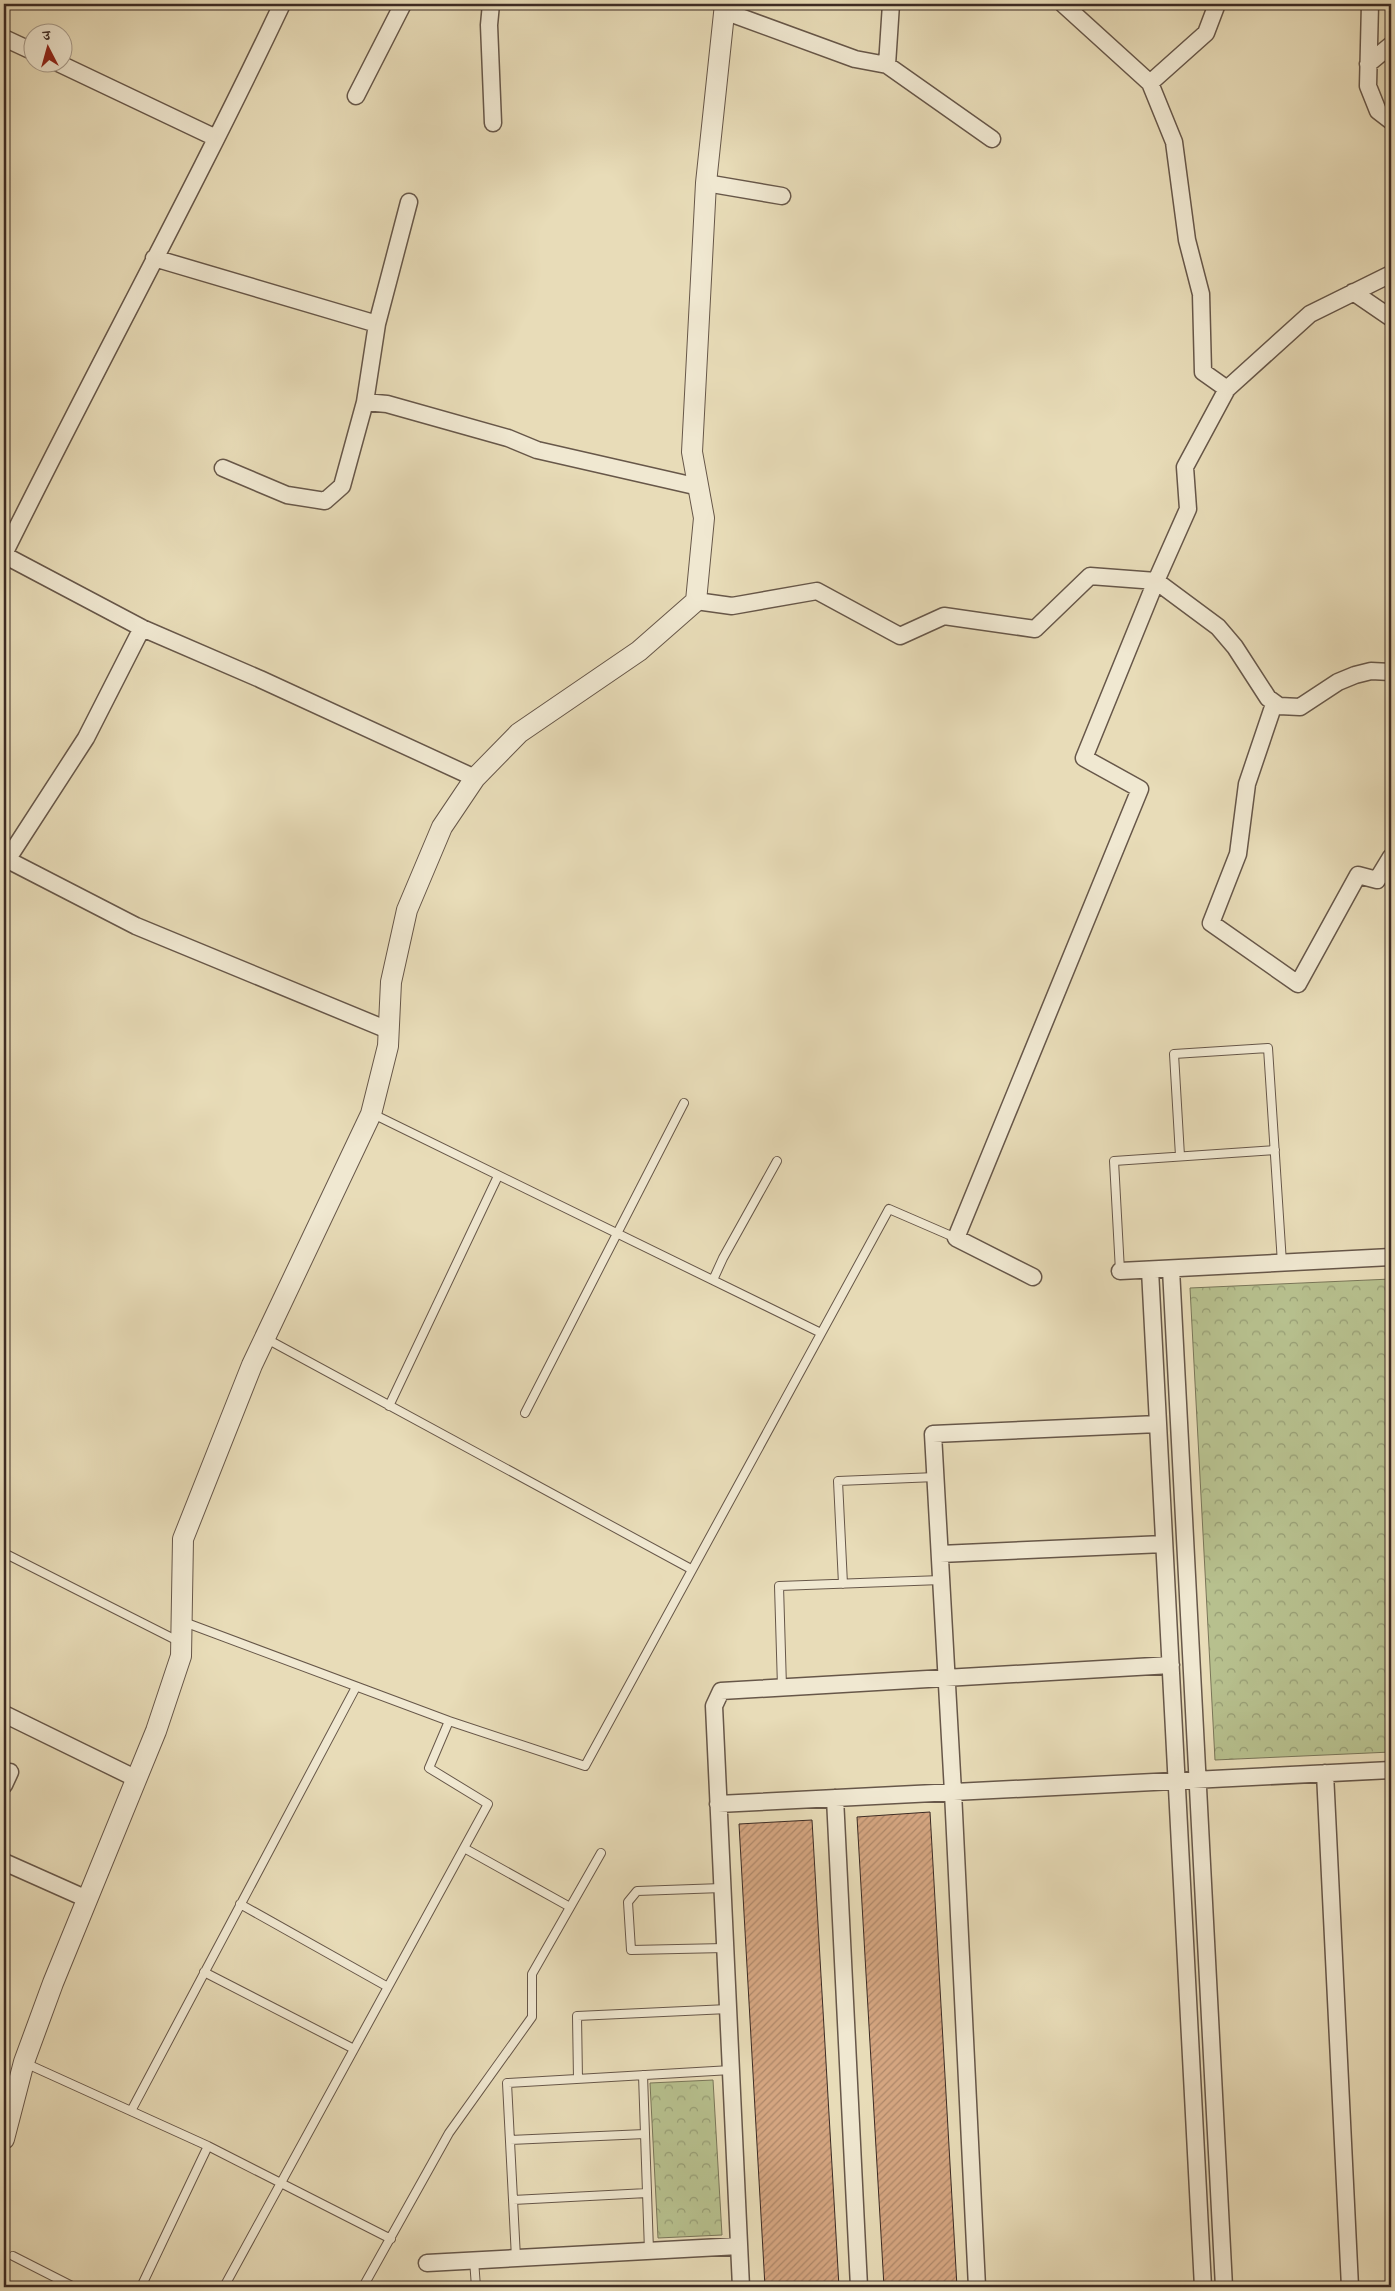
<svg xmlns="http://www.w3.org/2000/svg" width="1395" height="2291" font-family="'Libre Bodoni','Noto Serif Devanagari',serif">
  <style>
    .forest { fill: url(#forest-crowns); stroke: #7a7659 }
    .building { fill: url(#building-hatch); stroke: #3c2b24 }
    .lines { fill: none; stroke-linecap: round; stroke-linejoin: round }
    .service-casing { stroke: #675749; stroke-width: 10 }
    .minor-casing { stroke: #675749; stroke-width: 19 }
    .tertiary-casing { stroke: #675749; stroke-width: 22 }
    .service { stroke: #f0e8d1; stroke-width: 8 }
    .minor { stroke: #f0e8d1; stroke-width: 16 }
    .tertiary { stroke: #f0e8d1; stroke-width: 20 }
  </style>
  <defs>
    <pattern id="forest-crowns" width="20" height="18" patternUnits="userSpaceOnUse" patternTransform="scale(1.25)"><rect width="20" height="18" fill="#b7c08e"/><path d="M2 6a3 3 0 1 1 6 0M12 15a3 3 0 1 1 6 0" fill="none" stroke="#969c74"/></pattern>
    <pattern id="building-hatch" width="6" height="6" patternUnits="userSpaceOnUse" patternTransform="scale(1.25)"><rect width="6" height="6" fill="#d4a580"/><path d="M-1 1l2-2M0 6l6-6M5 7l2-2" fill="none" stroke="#ad8769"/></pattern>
  </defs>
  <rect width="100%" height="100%" fill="#e8dcb8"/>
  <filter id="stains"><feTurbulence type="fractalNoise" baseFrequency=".004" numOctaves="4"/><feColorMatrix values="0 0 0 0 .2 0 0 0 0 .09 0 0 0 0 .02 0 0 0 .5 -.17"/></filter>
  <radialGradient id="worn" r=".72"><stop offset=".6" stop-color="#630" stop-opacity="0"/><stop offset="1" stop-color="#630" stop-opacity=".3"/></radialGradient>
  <path class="forest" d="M1391,1279V1752L1215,1760L1190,1288Z
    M713,2080L722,2235L658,2238L650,2083Z"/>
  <path class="building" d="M930,1812L957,2287H884L857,1817Z
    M812,1820L839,2287H765L739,1824Z"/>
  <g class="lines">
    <defs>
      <path id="service" d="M373,1114L821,1333
        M1180,1156L1174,1054L1268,1048L1282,1263
        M1120,1271L1114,1161L1275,1150
        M713,1280L723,1258L777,1161
        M265,1338L691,1569
        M389,1406L498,1176
        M525,1413L684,1103
        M4,1553L180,1642
        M843,1584L838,1481L936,1477
        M184,1622L449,1721L585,1766L889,1209L956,1238
        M782,1687L779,1586L941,1580
        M464,1848L570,1907
        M722,1888L637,1891L628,1902L631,1950L725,1948
        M240,1904L388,1987
        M204,1972L354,2049
        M25,2063L208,2146L391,2239
        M643,2075L649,2251
        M578,2079L577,2016L728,2009
        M131,2111L356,1687
        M510,2140L645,2134
        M513,2200L647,2193
        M13,2256L74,2287
        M516,2258L507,2083L731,2070
        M474,2260L476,2287
        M141,2287L208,2146
        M224,2287L488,1804L429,1768L449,1721
        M363,2287L449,2133L532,2017V1974L601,1853"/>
      <path id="minor" d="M491,4L489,25L493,123
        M1063,4L1150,83L1174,142L1187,240L1201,294L1203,372L1227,389
        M1370,4L1368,86L1378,111L1391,121
        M724,11L855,59L887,65L992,139
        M4,38L32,51
        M56,62L216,138
        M1368,64L1391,45
        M887,65L891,4
        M1150,83L1206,33L1217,4
        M356,96L403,4
        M706,183L782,196
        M154,258L377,324
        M1353,292L1391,318
        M365,402L387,404L508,438L537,450L699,487
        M223,468L287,495L325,501L342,486L365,402L377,324L409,202
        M4,554C95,370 194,190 282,4
        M4,555L142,628L260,679L475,778
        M696,601L732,606L817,591L900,636L944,616L1035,629L1090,576L1156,581L1188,509L1185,467L1227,389L1310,314L1391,274
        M1274,704L1247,784L1238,854L1211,923L1298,984L1358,875L1377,880L1391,857
        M4,858L136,926L388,1030
        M7,860L86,738L142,628
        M1171,1269L1224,2287
        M1150,1270L1203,2287
        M1120,1271L1391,1257
        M1033,1277L956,1238L1140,789L1084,758L1156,581L1218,627L1235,647L1268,698L1279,706L1300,707L1338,682L1355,675L1371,671L1391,672
        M940,1554L1164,1544
        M4,1714L137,1779
        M1325,1773L1350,2287
        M4,1785L10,1772
        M835,1798L859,2287
        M718,1804L1391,1770
        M4,1862L87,1899
        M427,2263L739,2246
        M741,2287L714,1706L721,1691L1171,1665
        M977,2287L953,1792L933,1434L1158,1424"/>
      <path id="tertiary" d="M4,2139L24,2062L53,1983L156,1731L181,1656L183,1539L252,1365L371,1114L388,1046L391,982L407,910L442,827L475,778L519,733L639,651L696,601L704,518L692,452L706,183L725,4"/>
    </defs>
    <use href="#service" class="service-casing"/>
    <use href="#minor" class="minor-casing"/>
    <use href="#tertiary" class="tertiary-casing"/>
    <use href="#service" class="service"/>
    <use href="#minor" class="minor"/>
    <use href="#tertiary" class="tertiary"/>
  </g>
  <rect width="1395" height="2291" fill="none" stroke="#e8dcb8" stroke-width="20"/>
  <rect x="5" y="5" width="1385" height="2281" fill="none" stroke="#3c2b24" stroke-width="2.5"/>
  <rect x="10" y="10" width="1375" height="2271" fill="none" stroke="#3c2b24"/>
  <g transform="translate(48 48) rotate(354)"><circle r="24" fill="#f0e8d1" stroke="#a89c8c"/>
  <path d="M0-4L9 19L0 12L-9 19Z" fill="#8f2418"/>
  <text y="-8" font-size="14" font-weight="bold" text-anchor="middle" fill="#3c2b24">उ</text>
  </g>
  <rect width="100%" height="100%" filter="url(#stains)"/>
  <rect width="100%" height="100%" fill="url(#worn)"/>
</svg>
